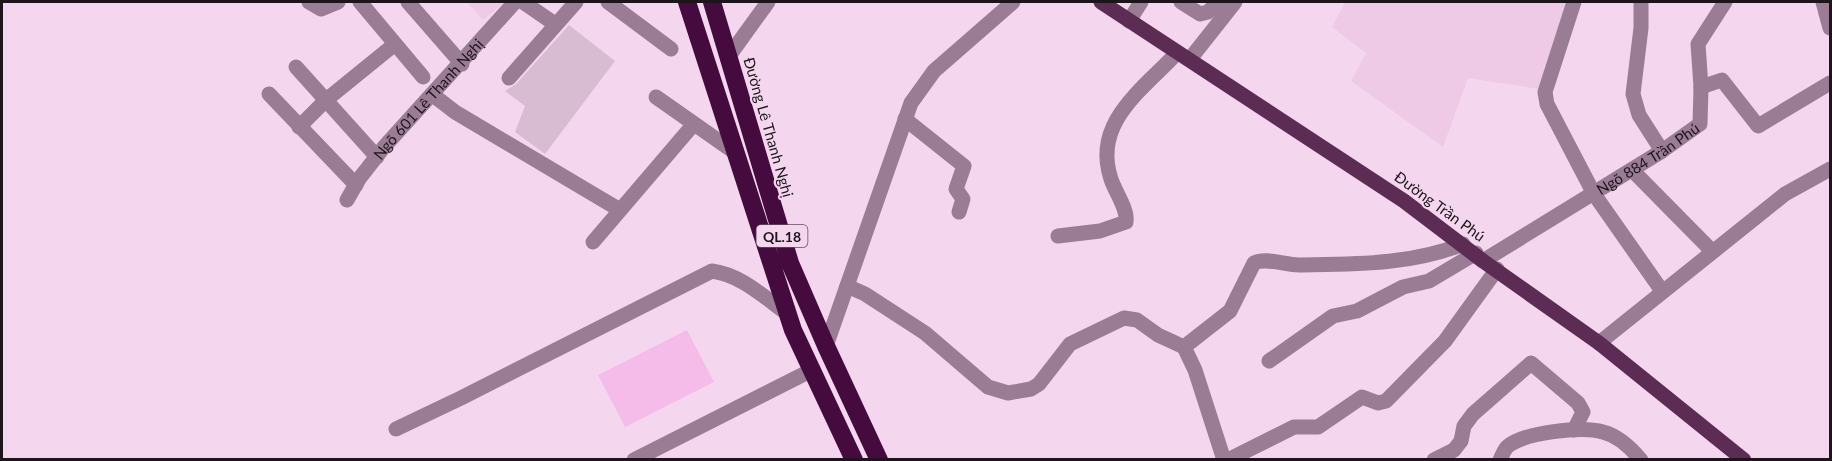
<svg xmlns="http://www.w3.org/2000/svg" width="1832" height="461" font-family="Lato,sans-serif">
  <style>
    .built { fill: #eecae7 }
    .green { fill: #f5bcea }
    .building { fill: #d8bcd2 }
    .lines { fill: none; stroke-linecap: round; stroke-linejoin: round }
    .minor { stroke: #9a7d95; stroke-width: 15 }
    .major { stroke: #5c2c55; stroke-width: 15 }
    .highway { stroke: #450b3f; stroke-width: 18 }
    .labels { text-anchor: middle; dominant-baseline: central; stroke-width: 4.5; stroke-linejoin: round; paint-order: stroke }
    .shield { fill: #f4d7ee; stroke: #5e4e5b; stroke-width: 1.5 }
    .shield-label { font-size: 14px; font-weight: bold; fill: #1e141c }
    .street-label { font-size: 15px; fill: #1e141c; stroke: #f4d7ee }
  </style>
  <rect width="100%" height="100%" fill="#f4d7ee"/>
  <path class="built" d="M467,2H505L483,20Z
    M1345,2H1571L1539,89L1468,78L1443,147L1351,81L1366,53L1332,27Z"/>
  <path class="green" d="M687,330L714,382L625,427L598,375Z"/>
  <path class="building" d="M569,25L615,61L545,154L515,132L525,106L505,91L516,84Z"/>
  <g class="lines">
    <g class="minor">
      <path d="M309,2L321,9L338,2"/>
      <path d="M360,2L423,77"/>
      <path d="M408,2L462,64"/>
      <path d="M523,2L555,24"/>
      <path d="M608,2L671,49"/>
      <path d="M1181,2L1200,14L1208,12L1218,2"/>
      <path d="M1574,2L1545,92L1547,104L1594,194L1662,291"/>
      <path d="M1641,2V28L1633,94L1639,115L1662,151"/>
      <path d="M1823,2L1830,28"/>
      <path d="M1129,21L1141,2"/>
      <path d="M729,56L768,2"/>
      <path d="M1190,59L1235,2"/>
      <path d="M296,67L377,157"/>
      <path d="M509,78L576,2"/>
      <path d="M1701,87L1722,80L1758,126L1830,83"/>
      <path d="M269,94L356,185"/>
      <path d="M433,95L455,112L620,210"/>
      <path d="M656,97L733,151"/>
      <path d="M905,119L964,166L956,189L963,199L959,212"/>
      <path d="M299,127L326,100L395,44"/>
      <path d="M1632,170L1712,251"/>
      <path id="s1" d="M347,200L359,179L384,147L515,2"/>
      <path d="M1058,236L1100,231L1126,222C1128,209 1115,192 1111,179C1092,123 1142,90 1177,53"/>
      <path d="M593,242L693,125"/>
      <path id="s2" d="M1483,261L1662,151L1700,124L1701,87L1698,44L1725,2"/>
      <path d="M847,286L865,294L925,333L988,387L1008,393L1031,389L1039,384L1070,344L1124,318L1137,320L1158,335L1184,347"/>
      <path d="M1599,343L1785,194L1830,169"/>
      <path d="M826,346L911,103L934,71L1013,2"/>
      <path d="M1269,361L1333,316L1357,311L1403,287L1429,281L1476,253"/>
      <path d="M396,429L461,398L712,271C742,275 765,298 789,315"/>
      <path d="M634,460L810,371"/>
      <path d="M1224,460L1195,370L1184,347L1230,311L1254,263C1266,257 1285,265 1299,265C1355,264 1411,265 1463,244"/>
      <path d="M1228,460L1294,427H1318L1362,397L1378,403L1386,401L1445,341L1497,269"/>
      <path d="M1434,460L1454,450L1461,441L1464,426L1473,414L1531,363L1578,403L1583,412L1574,430"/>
      <path d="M1500,460C1502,456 1504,450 1507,447C1524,432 1582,426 1603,432C1619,436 1631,448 1641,460"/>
    </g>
    <path class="major" d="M1101,2L1404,201L1483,261L1599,343L1744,460"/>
    <path class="highway" d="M687,2L793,330L854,460
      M712,2L790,263L826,346L879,460"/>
  </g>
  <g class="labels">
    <rect class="shield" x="756.5" y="225" width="51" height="22" rx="4.5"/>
    <g class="shield-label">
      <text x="782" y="236">QL.18</text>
    </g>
    <g class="street-label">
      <text stroke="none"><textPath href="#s1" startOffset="130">Ngõ 601 Lê Thanh Nghị</textPath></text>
      <text transform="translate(769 127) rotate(74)">Đường Lê Thanh Nghị</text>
      <text stroke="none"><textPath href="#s2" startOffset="194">Ngõ 884 Trần Phú</textPath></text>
      <text transform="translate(1440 206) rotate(36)">Đường Trần Phú</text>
    </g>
  </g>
  <rect width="1832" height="461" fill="none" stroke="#1e141c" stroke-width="6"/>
</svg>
